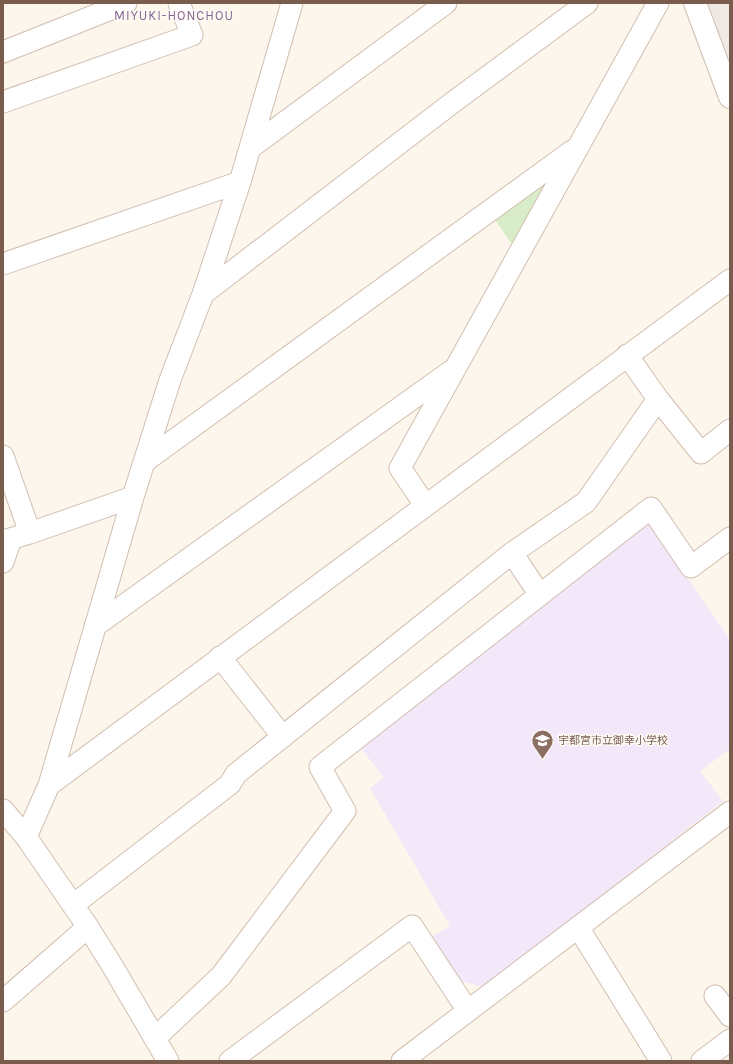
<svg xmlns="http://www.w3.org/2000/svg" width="733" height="1064" font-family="Karla,'Noto Sans JP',sans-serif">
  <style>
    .industrial { fill: #efe9e4 }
    .education { fill: #f3e8fa }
    .green { fill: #d8ecc9 }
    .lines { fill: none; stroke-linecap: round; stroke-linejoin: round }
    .minor-casing { stroke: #d1beb0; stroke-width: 23 }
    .tertiary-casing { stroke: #d1beb0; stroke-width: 24 }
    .minor { stroke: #fff; stroke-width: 21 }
    .tertiary { stroke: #fff; stroke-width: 22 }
    .labels { text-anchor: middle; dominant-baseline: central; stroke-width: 3; stroke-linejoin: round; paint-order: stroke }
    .education-label { font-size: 11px; fill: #785e54; stroke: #fffaf3; text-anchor: start }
    .quarter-label { font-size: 13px; letter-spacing: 1px; fill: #846695; stroke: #fffaf3 }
  </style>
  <rect width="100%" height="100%" fill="#fdf6ec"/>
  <path class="industrial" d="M704,3H730V73Z"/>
  <path class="education" d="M646,517L730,640V749L700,771L723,801L484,987L449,978L428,939L450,926L370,788L384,778L358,744Z"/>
  <path class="green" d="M543,180L550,189L517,252L493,217Z"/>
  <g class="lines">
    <defs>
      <path id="minor" d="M3,52L126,3
        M3,102L192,35L179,3
        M250,148L446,3
        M3,264L240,182
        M203,294L452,103L587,3
        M627,355L658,399
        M3,456L30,533
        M144,462L572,151
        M425,505L400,468L658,3
        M3,541L30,533L133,497
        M3,562L11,539
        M540,595L512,553L586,502L658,399L701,453L730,430
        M95,626L451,371
        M220,657L283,737
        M49,785L730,280
        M3,810L26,837L88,927L113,967L168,1061
        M26,837L49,785L133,497L170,380L203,294L240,182L292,3
        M73,905L230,784L236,774L512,553
        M578,927L661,1061
        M715,996L730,1016
        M3,1001L88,927
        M155,1038L221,976L345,811L320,767L651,508L691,567L730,538
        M230,1061L412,926L468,1011
        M402,1061L730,812
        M702,1061L730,1040"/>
      <path id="tertiary" d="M695,3L730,97"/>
    </defs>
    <use href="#minor" class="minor-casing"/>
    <use href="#tertiary" class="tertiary-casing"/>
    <use href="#minor" class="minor"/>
    <use href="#tertiary" class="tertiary"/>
  </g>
  <defs>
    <symbol id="school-pin" viewBox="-11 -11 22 30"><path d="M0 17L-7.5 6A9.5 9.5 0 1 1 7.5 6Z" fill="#8d6e63" stroke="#fffaf3"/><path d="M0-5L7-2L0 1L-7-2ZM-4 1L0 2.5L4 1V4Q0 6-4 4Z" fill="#fff"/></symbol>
  </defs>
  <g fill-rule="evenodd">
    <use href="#school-pin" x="530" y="728" width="25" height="34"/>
  </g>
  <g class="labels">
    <g class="education-label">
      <text x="558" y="740">宇都宮市立御幸小学校</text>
    </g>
    <g class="quarter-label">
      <text x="174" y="15">MIYUKI-HONCHOU</text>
    </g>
  </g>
  <rect width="733" height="1064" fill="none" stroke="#7a5c4d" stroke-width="8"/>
</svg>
